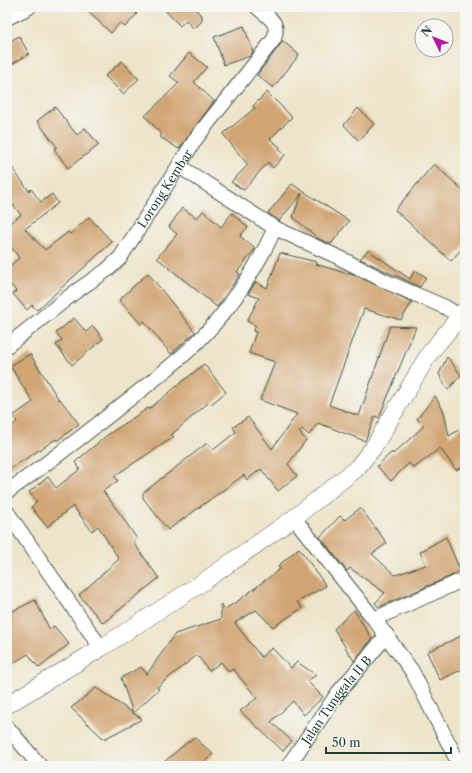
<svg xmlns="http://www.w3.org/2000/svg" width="472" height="773" font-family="'Libre Caslon Text',serif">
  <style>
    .building { fill: #d2a574 }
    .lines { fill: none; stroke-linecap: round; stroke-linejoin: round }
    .minor-casing { stroke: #3e564a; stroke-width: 16 }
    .tertiary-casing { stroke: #3e564a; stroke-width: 18 }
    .minor { stroke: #fff; stroke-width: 14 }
    .tertiary { stroke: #fff; stroke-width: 17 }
    .labels { text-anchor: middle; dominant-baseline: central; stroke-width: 3; stroke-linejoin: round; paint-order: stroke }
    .street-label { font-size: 12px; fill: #1f3d34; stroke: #f6f6f2 }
  </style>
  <rect width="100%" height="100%" fill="#f6f6f2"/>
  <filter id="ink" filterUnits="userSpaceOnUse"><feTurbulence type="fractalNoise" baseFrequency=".025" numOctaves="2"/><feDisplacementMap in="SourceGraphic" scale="8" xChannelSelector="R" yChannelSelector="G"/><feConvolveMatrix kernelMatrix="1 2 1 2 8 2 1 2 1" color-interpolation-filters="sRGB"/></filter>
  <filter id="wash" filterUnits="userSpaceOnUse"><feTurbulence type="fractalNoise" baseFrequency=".012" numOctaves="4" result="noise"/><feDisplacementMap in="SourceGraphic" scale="16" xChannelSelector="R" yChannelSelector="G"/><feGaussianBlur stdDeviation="0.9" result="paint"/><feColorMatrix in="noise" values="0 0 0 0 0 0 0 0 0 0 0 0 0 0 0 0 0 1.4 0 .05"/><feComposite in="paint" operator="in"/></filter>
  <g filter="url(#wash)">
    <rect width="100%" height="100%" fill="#eee4c9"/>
    <g id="blocks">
      <path class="building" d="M83,7H130L137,14L125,27L120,23L111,33Z
        M162,7H200L196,10L202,16V21L194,29L186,20L180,26Z
        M244,26L253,52L250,56L224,65L214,37Z
        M19,36L29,54L7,67V43Z
        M283,41L299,55L273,88L257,75Z
        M189,53L207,67L194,82L214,101L179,149L160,137L162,135L145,116L179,83L170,76Z
        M122,61L139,79L123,94L105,76Z
        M267,92L292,117L270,139L280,147L279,149L285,155L273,168L268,162L244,190L231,182L248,165L223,134L255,108L253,106Z
        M55,107L77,135L85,128L99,145L68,168L54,149L57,147L37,121Z
        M358,108L374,124L359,141L344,125Z
        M7,161L29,191L31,189L41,202L52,194L58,203L25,229L45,250L68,232L70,234L89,217L112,242L37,310L32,305L27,310L13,294L16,291L7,281V269L19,258L7,241V225L21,215L7,197Z
        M434,164L465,192V245L451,261L395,210Z
        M292,184L349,221L331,244L319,239L293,217L302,193L279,221L268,213Z
        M182,208L197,218L203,211L221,227L232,213L248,227L240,236L255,249L237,272L240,274L217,307L157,258L177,234L169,227Z
        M368,250L410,279L415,270L426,277L420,287L360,259Z
        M280,253L317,262L316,264L348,274L349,272L412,302L401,320L364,309L329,405L359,416L390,326L416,327L379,418L375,416L365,441L318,423L309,435L302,429L299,432L306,440L288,464L297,476L278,491L261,469L247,480L244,475L168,530L143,498V493L207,443L213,450L236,432L233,427L248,417L272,449L297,414L260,400L275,362L249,353L256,332L253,331L256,326L247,321L259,298L248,294L256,282L267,288Z
        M148,273L195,332L171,354L144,321L141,324L119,300Z
        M74,318L86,332L93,326L103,339L72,365L56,345L62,340L56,333Z
        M30,354L59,400L60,399L79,424L57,441L56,439L7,471V429L17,422L13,416L33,402L10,366Z
        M447,357L461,375L448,390L439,374Z
        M204,364L226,392L210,405L208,403L171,435L174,437L114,476L118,481L103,491L121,515L137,539L133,542L159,578L103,623L79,595L119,559L98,526L92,531L73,506L47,527L31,507L37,502L29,492L48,477L56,488L80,469L75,462L106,436L148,408L149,409Z
        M435,396L444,412L449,436L465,426V466L456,470L440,448L414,468L409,463L391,481L377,466L392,452L393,454L424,426L417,419Z
        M360,508L387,543L372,554L395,575L426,565L420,552L446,537L460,570L451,576L379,607L375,603L385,593L350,568L347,571L320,537L340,516L345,520Z
        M299,548L326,586L297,602L302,608L273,627L256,610L235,623L261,657L272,648L291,668L297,662L316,675L307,681L323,697L304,715L293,701L271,722L292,741L283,751L240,711L257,698L233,669L229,672L221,662L209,671L197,655L157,687L159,689L133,713L121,678L141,667L147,674L175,634L221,619V604L225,609L238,601L280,569L278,566Z
        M35,600L50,630L54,626L69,644L39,668L28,654L7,667V614Z
        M354,610L372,639L354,661L334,629Z
        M465,634V668L440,680L427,652Z
        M96,688L133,713L142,719L104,739L71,708Z
        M194,737L213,754L200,766H159Z"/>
    </g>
  </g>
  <g filter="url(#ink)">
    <use href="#blocks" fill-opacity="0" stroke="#3e564a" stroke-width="1"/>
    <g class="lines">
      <defs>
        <g id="minor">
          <path d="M7,18L29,7"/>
          <path d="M179,166L275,228L338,257L389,283L445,307L459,316"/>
          <path id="s1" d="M7,346L75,292L107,270L120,258L197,137L274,39C280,22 269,18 257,7"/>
          <path d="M7,492C46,464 85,435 123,404C145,387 167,370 188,351C225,317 254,274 275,228"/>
          <path d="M7,512L101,648"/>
          <path d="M294,518L374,619"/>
          <path d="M7,727L40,766"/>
          <path id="s2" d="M288,766L338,693L387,635"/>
          <path d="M460,766L412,671L374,619L465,579"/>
        </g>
        <path id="tertiary" d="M7,705L101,648L203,582L294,518L356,469L373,448L429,354L465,310"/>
      </defs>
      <use href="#minor" class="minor-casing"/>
      <use href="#tertiary" class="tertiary-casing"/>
      <use href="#minor" class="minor"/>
      <use href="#tertiary" class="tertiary"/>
    </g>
  </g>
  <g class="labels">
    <g class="street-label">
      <text stroke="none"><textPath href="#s1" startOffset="226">Lorong Kembar</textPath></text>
      <text stroke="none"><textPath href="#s2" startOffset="82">Jalan Tunggala II B</textPath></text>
    </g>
  </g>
  <rect width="472" height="773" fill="none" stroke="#f6f6f2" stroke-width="24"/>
  <g transform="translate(434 38) rotate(313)"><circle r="19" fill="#f6f6f2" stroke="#a0aca6"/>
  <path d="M0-3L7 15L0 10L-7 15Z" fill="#b5179e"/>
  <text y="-6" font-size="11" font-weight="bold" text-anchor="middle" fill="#1f3d34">N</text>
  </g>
  <path d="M326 747v6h125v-6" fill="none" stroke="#1f3d34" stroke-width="2"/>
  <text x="332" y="747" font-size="12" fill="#1f3d34" stroke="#f6f6f2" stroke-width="3" paint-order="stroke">50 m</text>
</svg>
